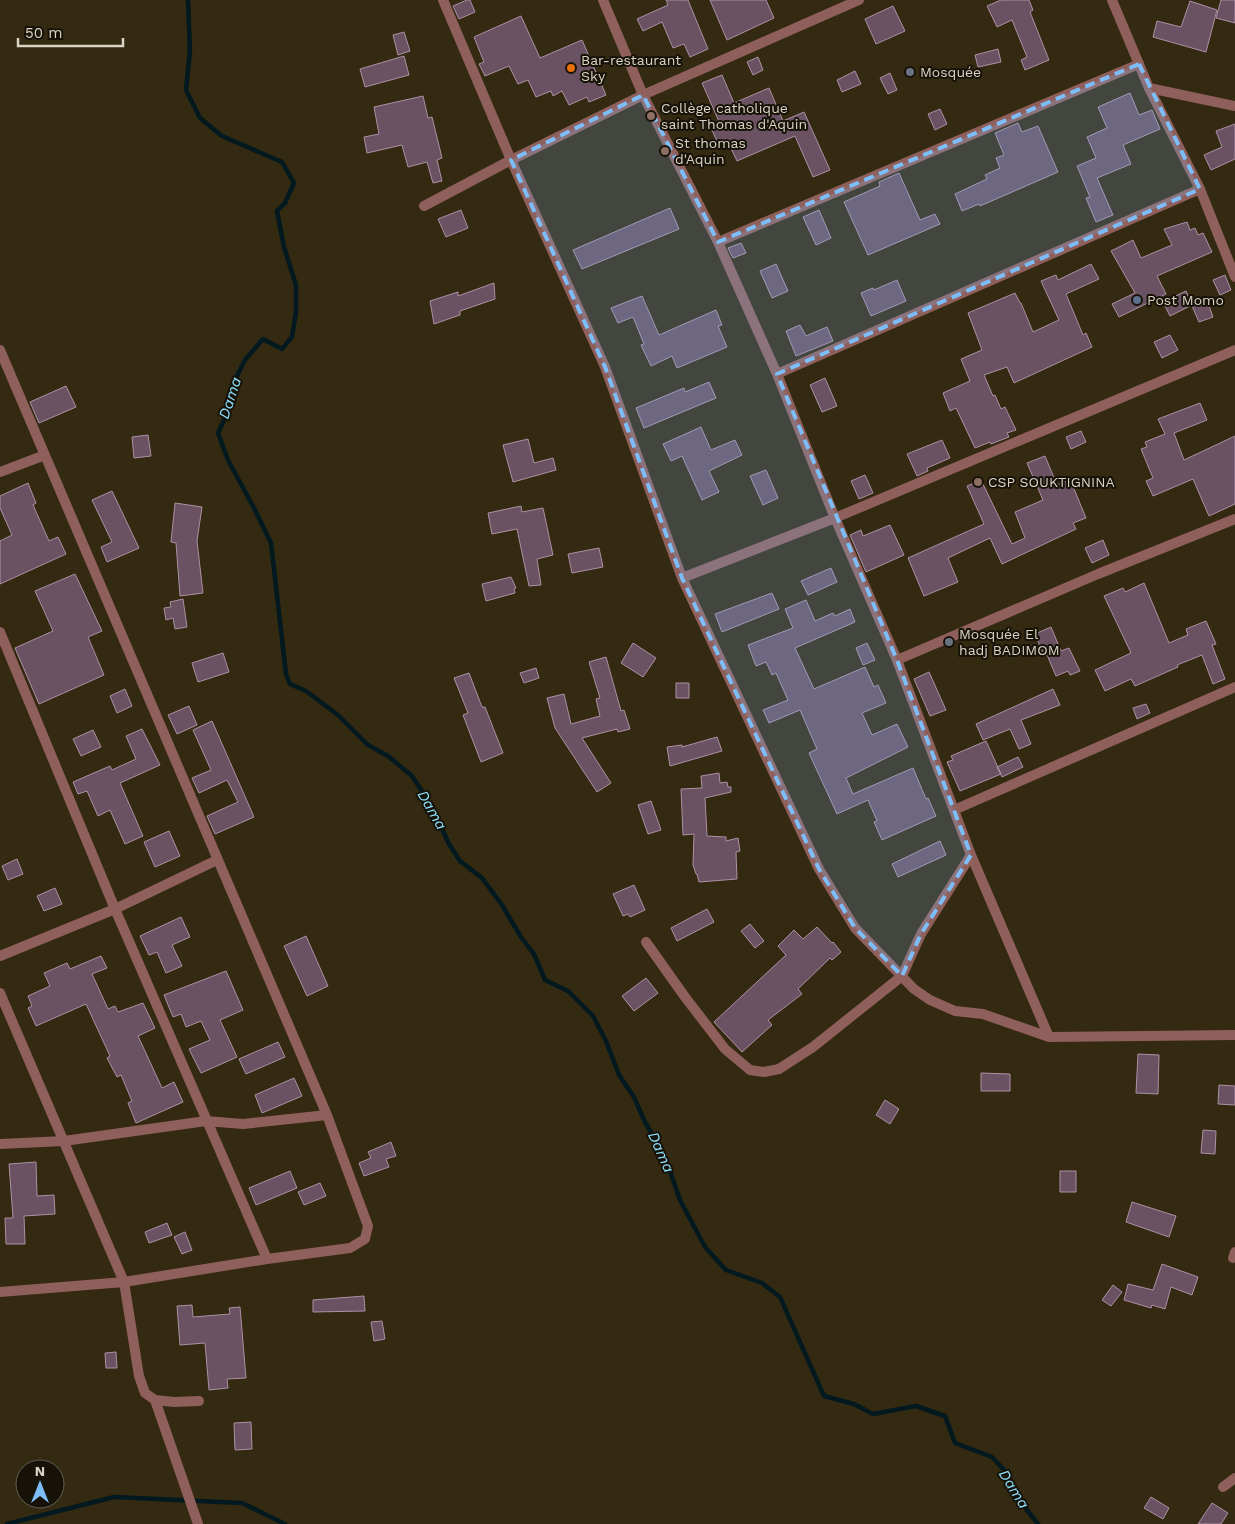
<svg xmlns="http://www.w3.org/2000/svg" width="1235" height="1524" font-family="'Work Sans',sans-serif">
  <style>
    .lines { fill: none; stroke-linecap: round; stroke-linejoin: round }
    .stream { stroke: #021920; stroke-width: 4.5 }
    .building { fill: #6a5263; stroke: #ac91a4 }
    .minor { stroke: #8f5f5c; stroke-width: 10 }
    .tertiary { stroke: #8f5f5c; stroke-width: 10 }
    .marked { fill: #7dbef9; fill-opacity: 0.2; stroke: #7dbef9; stroke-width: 4; stroke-dasharray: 10 6; stroke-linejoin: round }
    .food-dot { fill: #e8710a; stroke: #171208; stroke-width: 2 }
    .worship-dot { fill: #6b7280; stroke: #171208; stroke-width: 2 }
    .education-dot { fill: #8d6e63; stroke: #171208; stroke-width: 2 }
    .service-dot { fill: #5c6f8a; stroke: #171208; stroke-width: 2 }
    .labels { text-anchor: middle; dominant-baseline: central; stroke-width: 4; stroke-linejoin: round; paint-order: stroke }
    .poi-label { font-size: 14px; fill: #dad2c4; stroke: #171208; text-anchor: start }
    .water-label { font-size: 15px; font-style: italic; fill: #8de1fe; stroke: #171208 }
  </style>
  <rect width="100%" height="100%" fill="#342911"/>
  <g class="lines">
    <path class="stream" d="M188,0L190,51L186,90L200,118L222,136L282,162L294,183L285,203L277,211L284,247L296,285V312L292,337L282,349L263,339L245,360L232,386L227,414L218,433L228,460L254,508L271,543L286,674L290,684L306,691L338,715L368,745L388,756L412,776L431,805L449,844L460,861L482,878L502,905L521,937L534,954L545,980L568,991L593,1016L606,1041L619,1075L634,1097L645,1122L664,1154L680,1200L705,1247L726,1270L762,1283L780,1297L824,1396L854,1404L873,1414L916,1406L945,1416L955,1443L992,1457L1007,1473L1019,1500L1038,1524
      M7,1524L114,1497L242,1503L285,1524"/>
  </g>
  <path class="building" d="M467,0H470L475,12L459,19L453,6Z
    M666,0H688L708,49L690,57L684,44L673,48L662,22L643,31L637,19L668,5Z
    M710,0H766L774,18L727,40Z
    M1001,0H1029L1033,10L1030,12L1049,60L1025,70L1021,60L1027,57L1012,20L997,27L987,6Z
    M1221,0H1235V23L1216,18Z
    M1190,1L1217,10L1206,52L1153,37L1157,21L1181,27Z
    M893,6L905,31L876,44L865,19Z
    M521,16L540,58L582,40L606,95L589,102L587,97L569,105L562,91L553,96L551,91L536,97L528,80L518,84L509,66L485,76L479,64L484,62L474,37Z
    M404,32L410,51L398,55L393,35Z
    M998,49L1001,62L978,67L975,55Z
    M404,56L409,75L365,87L360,69Z
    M758,57L763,70L753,75L747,62Z
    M855,71L861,84L842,92L837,80Z
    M890,73L897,90L888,94L880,78Z
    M722,75L734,103L769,88L783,121L804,112L830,170L813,177L795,136L737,161L728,142L719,146L712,130L721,126L702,83Z
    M1130,93L1139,115L1152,110L1160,129L1123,145L1131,164L1097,178L1113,215L1096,222L1086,198L1090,197L1077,166L1096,158L1087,137L1107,128L1098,107Z
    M423,96L428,118L432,117L442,158L437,160L442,181L433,183L427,162L408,167L402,145L367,153L364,137L379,134L374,107Z
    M940,109L947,124L935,130L928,114Z
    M1018,123L1022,132L1038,126L1058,172L980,206L979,204L962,211L955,194L987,179L985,175L1000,168L996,158L1004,155L995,133Z
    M1235,124V159L1211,170L1204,155L1222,147L1216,131Z
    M899,173L920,220L935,214L940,224L868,255L844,202L880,186L879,182Z
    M670,208L679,229L582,269L573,250Z
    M461,210L468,228L446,237L438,219Z
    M819,210L831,238L816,245L803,217Z
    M1187,222L1190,230L1195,228L1198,235L1203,233L1212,252L1157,276L1166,294L1119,317L1112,304L1135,293L1111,251L1133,240L1141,258L1172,245L1164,229Z
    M741,243L746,253L733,258L728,248Z
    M776,264L788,291L772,298L760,271Z
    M1091,264L1099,279L1066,294L1083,335L1086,333L1092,347L1014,383L1007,367L984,375L993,396L995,395L1001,409L1005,407L1016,430L1007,433L1009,437L991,444L990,442L975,448L956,408L950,411L943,393L970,381L961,359L982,350L968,313L1015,293L1020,303H1021L1033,332L1059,320L1041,281L1056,275L1058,280Z
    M1225,275L1231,290L1220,295L1213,280Z
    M897,280L906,301L871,316L861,293L873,288L874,290Z
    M494,283L495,299L460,311V315L434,324L430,301L458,292V296Z
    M1186,291L1192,305L1170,316L1163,302Z
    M642,296L659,335L716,310L722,325L718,326L727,347L677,368L672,356L651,366L641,345L644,344L633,317L618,323L611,308Z
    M1207,300L1213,317L1199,322L1192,306Z
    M800,325L806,336L827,327L833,341L796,356L786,331Z
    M1170,335L1178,350L1162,358L1154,342Z
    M825,378L837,406L822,412L810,385Z
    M709,382L716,398L644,428L636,408L684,388L685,392Z
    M66,386L76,407L39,423L30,402Z
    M1200,403L1207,420L1174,433L1184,460L1235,436V504L1209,516L1193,479L1153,496L1146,481L1153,478L1141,449L1147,447L1145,442L1165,434L1158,419Z
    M701,427L711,450L735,440L742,455L709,471L719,492L702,500L682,456L671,461L663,444Z
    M1081,431L1086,442L1071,449L1066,437Z
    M148,435L151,456L134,458L132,437Z
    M528,439L534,463L553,458L556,470L513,482L503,445Z
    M942,440L950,458L927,468L928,471L917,476L907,454Z
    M1045,456L1057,485L1070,479L1086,518L1073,523L1076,529L1002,564L990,538L948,558L958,582L924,596L908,558L984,524L967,486L981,480L1012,544L1025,538L1015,512L1043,500L1027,463Z
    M766,470L778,498L763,505L750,476Z
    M865,475L873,493L859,499L851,481Z
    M28,483L36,503L33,505L49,541L58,537L66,554L0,584V541L12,535L0,508V496Z
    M112,491L139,548L107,562L101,547L112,542L92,500Z
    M175,503L202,507L197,541L203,593L180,596L176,543L171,542Z
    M521,506L522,512L543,508L553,555L537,559L541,585L529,586L517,529L492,534L488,513Z
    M890,525L904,555L866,572L850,535L861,530L863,536Z
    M1103,540L1109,555L1092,563L1085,548Z
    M599,548L603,567L572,573L568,554Z
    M831,568L837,582L808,595L801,581Z
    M75,574L102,631L88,637L104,675L39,704L15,648L53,631L35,591Z
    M511,577L516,588L514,589L515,593L486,601L482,584Z
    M1144,583L1169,643L1188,635L1186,629L1206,621L1216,644L1212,645L1225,679L1213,684L1202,655L1177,665L1178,667L1135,686L1131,679L1105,691L1095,670L1131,653L1104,596L1123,588L1125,592Z
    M772,593L779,609L722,632L715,614Z
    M183,599L187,627L175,629L173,618L166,620L164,608L171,607L170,602Z
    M806,600L815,621L833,613L835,616L850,609L855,622L795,648L814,689L865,667L874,687L878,685L886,703L862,713L872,735L897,724L908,747L846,778L853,794L913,768L926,799L928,798L936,816L882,840L874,822L877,821L868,800L837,814L809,753L817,749L800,710L769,723L763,710L788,700L776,673L772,675L766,662L756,666L748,645L793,628L785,609Z
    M1051,627L1061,651L1069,648L1080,671L1070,675L1068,671L1056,676L1047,655L1044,656L1035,634Z
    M633,643L656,658L643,677L621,663Z
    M867,643L875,660L863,665L856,648Z
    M223,653L229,672L198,682L192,663Z
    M606,657L621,711L624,710L630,729L618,732L617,729L582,738L611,783L597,792L555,728L547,698L564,694L571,724L600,716L596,699L600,698L589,662Z
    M536,668L539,678L524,683L520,673Z
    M929,672L946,710L930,716L914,679Z
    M469,673L482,707H485L503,753L481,762L463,715L468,713L454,678Z
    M676,683H689V698H676Z
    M125,689L132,706L117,713L110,696Z
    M1053,689L1060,705L1021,720L1031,744L1019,749L1010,729L983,740L976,724Z
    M1146,704L1150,713L1137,719L1133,708Z
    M189,706L197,725L177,734L168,715Z
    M212,721L254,817L215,834L207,816L238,802L227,780L199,793L192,778L211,770L193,730Z
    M142,729L160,765L120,783L143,836L125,844L110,810L98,816L87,791L78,794L73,782L110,766L112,770L136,759L126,736Z
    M93,730L101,747L81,756L73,739Z
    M717,737L722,751L670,766L667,747L682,745V747Z
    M986,741L1001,774L960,791L947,762L953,760L951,756Z
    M1018,757L1023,767L1002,777L997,767Z
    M719,773L720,783L727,782L728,787H731V792L705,798L707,836L726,837V841L738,838L740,851L736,852L737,879L699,882L697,874H696L693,865L694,834L683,835L681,789L702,788L701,776Z
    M651,801L661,830L648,834L638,805Z
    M169,831L180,856L155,867L144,842Z
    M940,841L946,855L898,877L892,864Z
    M17,859L23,874L8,880L2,866Z
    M634,885L645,910L630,917L628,914L623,916L613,894Z
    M55,888L62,904L44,911L37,896Z
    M707,909L714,922L677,941L671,928Z
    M181,917L190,937L172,945L182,966L166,973L157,952L149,955L140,936Z
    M750,924L764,941L755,948L741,931Z
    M817,927L832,943L833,942L841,952L832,960L830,958L798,989L802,994L768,1020L772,1025L742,1052L714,1022L786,955L778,946L794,930L803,939Z
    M306,936L328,986L307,996L284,946Z
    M101,956L107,968L92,974L108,1009L115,1006L118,1012L143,1003L155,1028L138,1036L162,1088L174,1082L183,1102L136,1123L128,1103L132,1101L121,1075L117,1077L107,1058L110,1056L86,1004L36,1026L28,1008L32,1006L28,996L50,986L44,973L67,963L70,969Z
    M226,971L243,1010L220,1020L237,1057L201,1073L189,1049L210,1040L201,1021L186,1027L181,1014L173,1017L164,995Z
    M646,978L658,993L634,1011L622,996Z
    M278,1042L285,1057L246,1074L239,1059Z
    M1138,1054L1159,1055L1158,1094L1136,1093Z
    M981,1073L1010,1074V1091H981Z
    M294,1078L302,1096L262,1113L255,1095Z
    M1219,1085L1235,1086V1105L1218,1104Z
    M885,1100L899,1109L890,1124L876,1115Z
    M1203,1130L1216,1131L1215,1154L1201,1153Z
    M391,1142L396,1156L386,1159L389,1167L364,1176L359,1163L371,1158L368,1152Z
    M36,1162L37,1196L54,1195L55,1214L24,1216L25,1244H6L5,1218H13L9,1164Z
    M290,1171L297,1188L256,1205L249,1188Z
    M1060,1171H1076V1192H1060Z
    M320,1183L326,1196L304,1205L298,1192Z
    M1132,1202L1176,1216L1169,1237L1126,1222Z
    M167,1223L172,1235L149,1243L145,1232Z
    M185,1232L192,1250L182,1254L174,1237Z
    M1162,1264L1198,1277L1192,1295L1171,1287L1165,1309L1152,1305L1151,1308L1124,1300L1128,1284L1153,1290Z
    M1113,1285L1122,1292L1111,1306L1102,1300Z
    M364,1296L365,1311L313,1312V1300Z
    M192,1305L193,1317L230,1314L229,1308L240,1307L246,1378L227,1379L228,1388L209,1390L205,1343L180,1345L177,1306Z
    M382,1321L385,1339L374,1341L371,1322Z
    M116,1352L117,1368H106L105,1353Z
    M251,1422L252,1449L235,1450L234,1423Z
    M1151,1497L1169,1508L1163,1519L1144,1508Z
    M1212,1503L1228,1513L1221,1524H1198Z"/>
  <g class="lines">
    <path class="minor" d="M443,0L511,160L605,367L682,578L819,869L855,928L914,989L930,1000L955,1011L983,1014L1049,1037L1235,1035
      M603,0L643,95L718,242L777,374L835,518L897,660L971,855L1049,1037
      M1149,88L1235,106
      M424,206L511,160L643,95L859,0
      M718,242L1139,64
      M0,350L327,1115L368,1226L365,1239L350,1248L267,1259L124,1282L0,1292
      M777,374L1200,189
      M0,472L45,455
      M682,578L835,518L1235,350
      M0,632L115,909L267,1259
      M897,660L1098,574L1235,519
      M954,810L1235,687
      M646,942L685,997L725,1049L750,1070L764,1072L779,1069L813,1047L902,976L921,934L971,855
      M0,956L115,909L217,860
      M0,993L124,1282L139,1376L145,1393L155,1400L174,1402L199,1401
      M0,1144L64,1141L206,1121L243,1124L327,1115
      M1233,1258L1235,1252
      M155,1400L198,1524
      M1223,1487L1235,1478"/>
    <path class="tertiary" d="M1112,0L1149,88L1200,189L1235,277"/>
  </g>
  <path class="marked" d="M1139,64L1200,189L777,374L897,660L971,855L921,934L902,976L855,928L819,869L682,578L605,367L511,160L643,95L718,242Z"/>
  <circle class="food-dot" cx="571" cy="68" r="5"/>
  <g class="worship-dot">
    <circle cx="910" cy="72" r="5"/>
    <circle cx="949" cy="642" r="5"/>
  </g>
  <g class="education-dot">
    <circle cx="651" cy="116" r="5"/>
    <circle cx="665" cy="151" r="5"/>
    <circle cx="978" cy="482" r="5"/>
  </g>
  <circle class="service-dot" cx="1137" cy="300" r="5"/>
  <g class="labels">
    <g class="poi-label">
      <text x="581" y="60">Bar-restaurant<tspan x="581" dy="16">Sky</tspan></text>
      <text x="920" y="72">Mosquée</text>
      <text x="661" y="108">Collège catholique<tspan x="661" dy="16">saint Thomas d'Aquin</tspan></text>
      <text x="675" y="143">St thomas<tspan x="675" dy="16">d'Aquin</tspan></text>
      <text x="1147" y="300">Post Momo</text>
      <text x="988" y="482">CSP SOUKTIGNINA</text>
      <text x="959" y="634">Mosquée El<tspan x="959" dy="16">hadj BADIMOM</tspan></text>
    </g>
    <g class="water-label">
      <text transform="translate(230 398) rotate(-72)">Dama</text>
      <text transform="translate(432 810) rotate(60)">Dama</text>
      <text transform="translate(661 1152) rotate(66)">Dama</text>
      <text transform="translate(1014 1489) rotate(58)">Dama</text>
    </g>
  </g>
  <g transform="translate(40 1484)"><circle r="24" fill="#171208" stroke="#655f53"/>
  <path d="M0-4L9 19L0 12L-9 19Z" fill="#7dbef9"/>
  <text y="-8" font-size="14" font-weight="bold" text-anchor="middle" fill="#dad2c4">N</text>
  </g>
  <path d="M18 38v8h105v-8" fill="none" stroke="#dad2c4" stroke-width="2.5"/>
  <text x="25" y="38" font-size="15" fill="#dad2c4" stroke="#171208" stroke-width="4" paint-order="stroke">50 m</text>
</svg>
